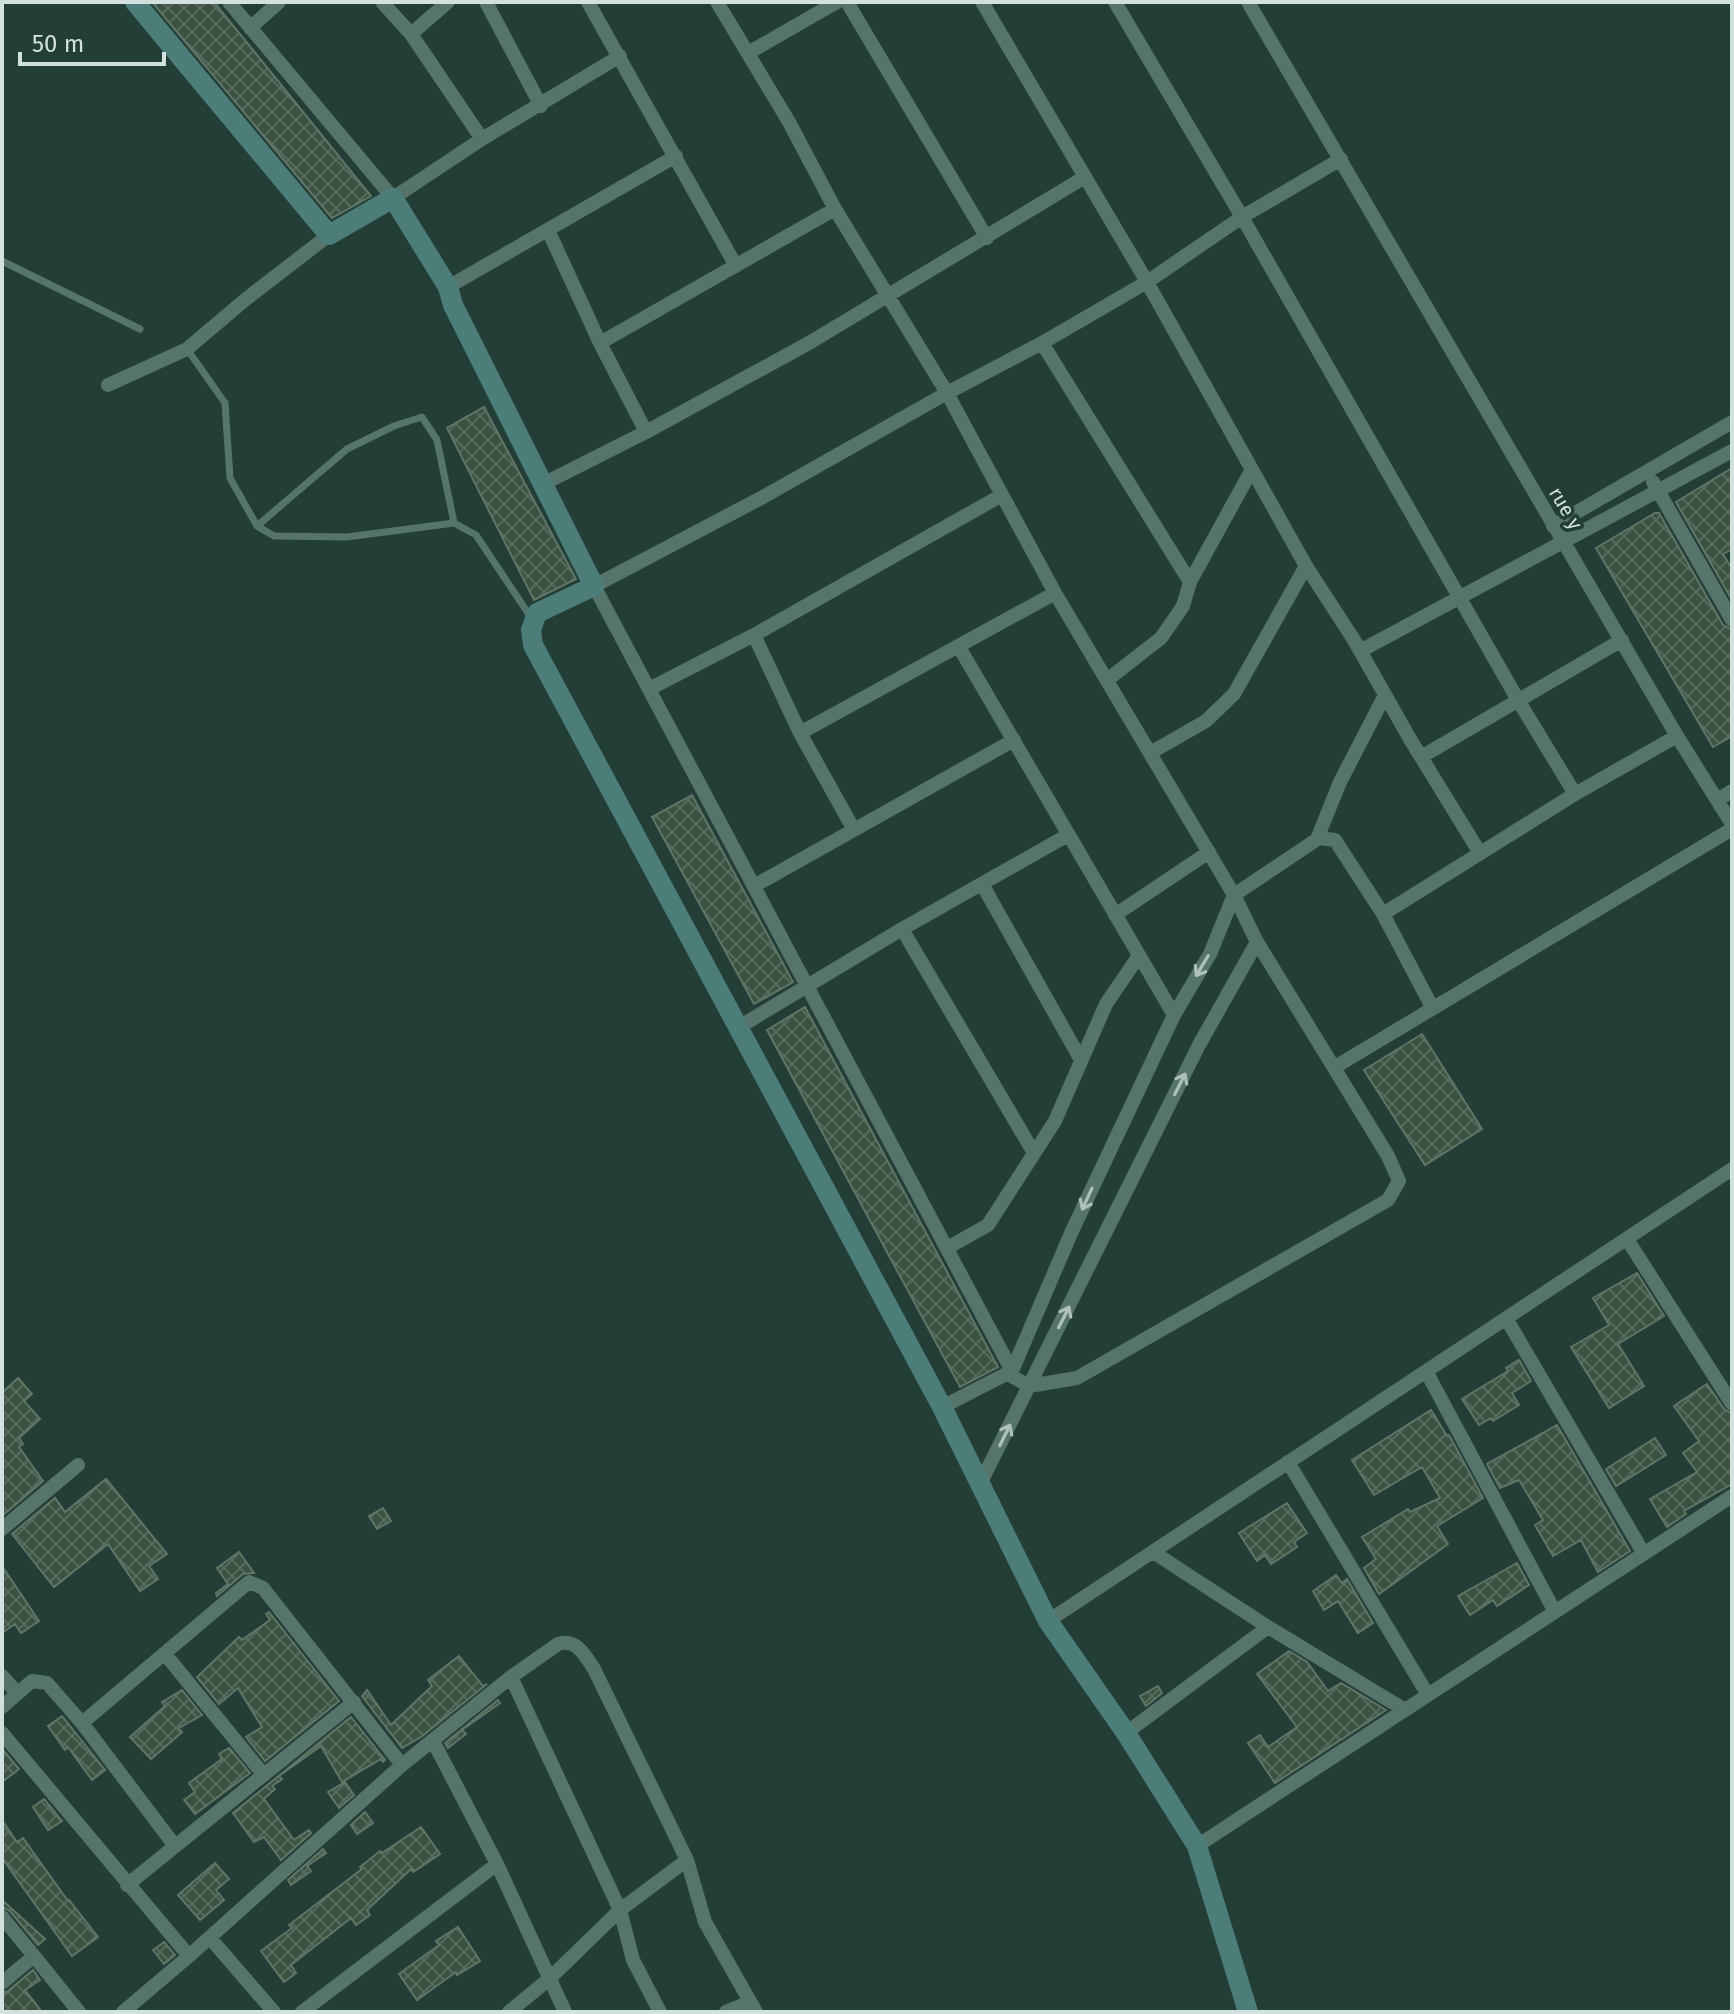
<svg xmlns="http://www.w3.org/2000/svg" width="1734" height="2014" font-family="'Fira Sans',sans-serif">
  <style>
    .building { fill: url(#building-cross-hatch); stroke: #5f7666; stroke-width: 2 }
    .lines { fill: none; stroke-linecap: round; stroke-linejoin: round }
    .lane { stroke: #57746c; stroke-width: 7 }
    .street { stroke: #57746c; stroke-width: 14 }
    .secondary { stroke: #4d7d79; stroke-width: 20 }
    .oneway { stroke: #adc0bb }
    .labels { text-anchor: middle; dominant-baseline: central; stroke-width: 7; stroke-linejoin: round; paint-order: stroke }
    .street-label { font-size: 20px; fill: #d2e1dd; stroke: #223e37 }
  </style>
  <defs>
    <pattern id="building-cross-hatch" width="8" height="8" patternUnits="userSpaceOnUse" patternTransform="scale(2)"><rect width="8" height="8" fill="#3b5142"/><path d="M0 0l8 8M0 8l8-8" fill="none" stroke="#566a5d"/></pattern>
  </defs>
  <rect width="100%" height="100%" fill="#223e37"/>
  <path class="building" d="M152,2H214L371,196L332,218Z
    M484,407L576,579L534,600L447,428Z
    M1732,468V549L1723,554L1732,569V600L1676,502Z
    M1655,513H1659L1723,625L1732,630V736L1713,747L1596,548Z
    M692,795L793,982L754,1004L652,817Z
    M805,1007L998,1367L960,1387L767,1030Z
    M1422,1034L1482,1129L1425,1165L1364,1070Z
    M1637,1273L1664,1316L1618,1344L1644,1386L1609,1408L1571,1347L1609,1325L1593,1298Z
    M1519,1360L1531,1381L1512,1393L1519,1405L1493,1421L1491,1418L1479,1425L1462,1399L1508,1371L1506,1368Z
    M18,1378L32,1394L24,1401L40,1419L19,1438L23,1444L19,1447L43,1481L2,1516V1393Z
    M1707,1384L1724,1409L1732,1414V1484L1684,1511L1686,1514L1667,1527L1650,1499L1697,1472L1683,1453L1699,1441L1674,1406Z
    M1431,1410L1447,1436L1449,1435L1483,1498L1437,1526L1448,1544L1379,1594L1364,1568L1376,1559L1362,1537L1408,1509L1410,1512L1440,1498L1422,1467L1374,1495L1352,1460Z
    M1557,1425L1630,1551L1598,1572L1581,1540L1553,1556L1535,1525L1543,1520L1519,1480L1500,1488L1487,1464Z
    M1655,1438L1666,1455L1616,1486L1606,1469Z
    M106,1479L167,1554L149,1566L158,1579L140,1591L108,1544L54,1587L12,1534L55,1498L65,1512Z
    M1287,1503L1307,1533L1294,1542L1297,1547L1271,1564L1265,1555L1257,1561L1239,1533Z
    M383,1508L391,1521L377,1529L369,1516Z
    M239,1552L254,1573L243,1574L217,1596L216,1593L228,1584L217,1568Z
    M1517,1563L1529,1585L1497,1606L1493,1600L1470,1615L1458,1596Z
    M2,1566L39,1621L21,1633L15,1624L2,1633Z
    M1336,1575L1342,1583L1347,1579L1373,1623L1358,1633L1338,1601L1324,1610L1313,1591Z
    M269,1612L339,1701L265,1761L246,1737L262,1727L238,1688L219,1704L197,1677L239,1637L242,1640L270,1620L266,1614Z
    M1289,1651L1307,1662L1328,1691L1341,1683L1386,1710L1275,1783L1248,1743L1260,1735L1268,1747L1297,1727L1257,1674Z
    M459,1656L483,1686L487,1684L421,1737L402,1748L362,1696L367,1690L391,1725L432,1686L428,1680Z
    M1158,1686L1162,1693L1146,1706L1140,1696Z
    M182,1690L202,1715L179,1728L182,1732L151,1759L130,1737L165,1706L162,1702Z
    M498,1700L500,1703L462,1730L466,1734L448,1748L445,1743Z
    M62,1716L105,1770L92,1780L68,1747L65,1750L48,1726Z
    M351,1717L385,1760L383,1762L381,1759L342,1782L321,1746L279,1776L282,1779L272,1786L275,1789L264,1799L294,1840L309,1830L311,1833L281,1860L264,1837L254,1842L233,1813Z
    M229,1748L250,1773L195,1814L184,1800L195,1792L189,1783L222,1759L219,1754Z
    M4,1751L19,1769L2,1782V1753Z
    M345,1782L354,1795L339,1808L328,1792Z
    M44,1799L62,1821L48,1830L33,1807Z
    M365,1812L373,1823L357,1834L351,1825Z
    M2,1820L17,1842L23,1838L68,1901L69,1900L98,1937L72,1956L2,1858Z
    M421,1827L440,1854L413,1872L411,1869L367,1910L370,1915L356,1925L351,1918L291,1965L296,1973L284,1982L261,1951L292,1928L289,1925L362,1869L360,1867L380,1851L382,1853Z
    M323,1849L326,1853L307,1866L311,1871L291,1885L288,1880Z
    M215,1863L229,1879L216,1890L224,1900L200,1920L178,1895Z
    M2,1900L45,1939L38,1945L10,1911L2,1907Z
    M458,1927L480,1961L457,1975L456,1972L417,2000L399,1974L439,1945L436,1941Z
    M164,1942L175,1955L164,1964L153,1950Z
    M33,1970L40,1980L25,1990L42,2012H2V1993L8,1991Z"/>
  <g class="lines">
    <path class="lane" d="M2,261L140,329
      M187,349L225,403L230,478L257,526L274,536L347,537L454,523L476,535L532,619
      M257,526L347,449L394,426L422,417L437,440L454,523"/>
    <path class="street" d="M229,2L393,198L482,139L620,56
      M382,2L411,34L482,139
      M486,2L541,106
      M588,2L736,266
      M717,2L789,122L835,209L947,393L1055,593L1234,895L1257,942L1388,1156L1399,1181L1388,1200L1077,1378L1029,1386L1008,1374
      M847,2L987,238
      M982,2L1147,282L1306,566L1354,640L1410,739L1480,853
      M1115,2L1242,217L1518,700L1575,794
      M1248,2L1677,736L1575,794L1383,914
      M250,28L279,2
      M411,34L448,2
      M748,53L837,2
      M548,230L600,343L646,432
      M448,287L676,156
      M600,343L835,209
      M1042,343L1190,582
      M108,385L187,349L246,299L329,235
      M1653,482L1732,620
      M541,485L646,432L809,343L1085,177
      M1553,526L1732,422
      M754,635L800,733L854,830
      M959,647L1174,1015
      M1360,651L1732,451
      M1107,680L1161,638L1183,606L1190,582L1251,471
      M649,689L754,635L1002,495
      M800,733L1055,593
      M1677,736L1732,824
      M1150,753L1206,721L1234,694L1306,566
      M1421,757L1622,640
      M1717,800L1732,791
      M1317,839L1340,782L1385,695
      M982,884L1081,1060
      M754,886L1014,740
      M1115,915L1209,852
      M902,929L1034,1153
      M739,1027L902,929L1068,835
      M1335,1067L1732,829
      M1627,1239L1732,1404
      M947,1248L988,1225L1055,1121L1106,1004L1138,957
      M1506,1318L1644,1554
      M1012,1371L594,586L763,497L947,393L1042,343L1147,282L1242,217L1341,159
      M1426,1371L1555,1612
      M942,1407L1012,1371L1072,1231L1174,1015L1210,954L1234,895L1319,838L1335,840L1383,914L1432,1007
      M1288,1462L1428,1695
      M980,1484L1199,1045L1257,942
      M2,1529L78,1465
      M1153,1552L1268,1627L1405,1710
      M1048,1621L1732,1169
      M165,1654L263,1774
      M2,1676L17,1693
      M511,1677L558,1644C576,1638 585,1655 594,1669L687,1860L705,1922L756,2012
      M2,1707L32,1681L47,1683L82,1723L175,1846
      M82,1723L249,1582L263,1588L402,1765
      M2,1733L189,1956
      M1126,1733L1268,1627
      M433,1741L497,1864L565,2012
      M1197,1846L1732,1496
      M127,1885L354,1702
      M2,1917L34,1956
      M210,1938L274,2012
      M2,1983L34,1956L79,2012
      M123,2012L189,1956L402,1765L511,1677L620,1910L633,1960L660,2012
      M302,2012L497,1864
      M509,2012L549,1979L620,1910L687,1860
      M726,2012L750,2002"/>
    <path class="secondary" d="M135,2L329,235L393,198L448,287L453,305L594,586L537,613L531,630L533,645L942,1407L1048,1621L1126,1733L1197,1846L1248,2012"/>
  </g>
  <defs><path id="oneway-shaft" d="M-6 0H5M1.5-3L5.5 0L1.5 3" fill="none" stroke-width="1.6" stroke-linecap="round" stroke-linejoin="round" transform="scale(2)"/></defs>
  <g class="oneway">
    <use href="#oneway-shaft" transform="translate(1202 966) rotate(121)"/>
    <use href="#oneway-shaft" transform="translate(1180 1084) rotate(-63)"/>
    <use href="#oneway-shaft" transform="translate(1087 1199) rotate(115)"/>
    <use href="#oneway-shaft" transform="translate(1064 1317) rotate(-63)"/>
    <use href="#oneway-shaft" transform="translate(1005 1435) rotate(-64)"/>
  </g>
  <g class="labels">
    <g class="street-label">
      <text transform="translate(1566 508) rotate(59)">rue y</text>
    </g>
  </g>
  <rect width="1734" height="2014" fill="none" stroke="#d2e1dd" stroke-width="8"/>
  <path d="M20 52v12h144v-12" fill="none" stroke="#d2e1dd" stroke-width="4"/>
  <text x="32" y="52" font-size="24" fill="#d2e1dd" stroke="#223e37" stroke-width="6" paint-order="stroke">50 m</text>
</svg>
